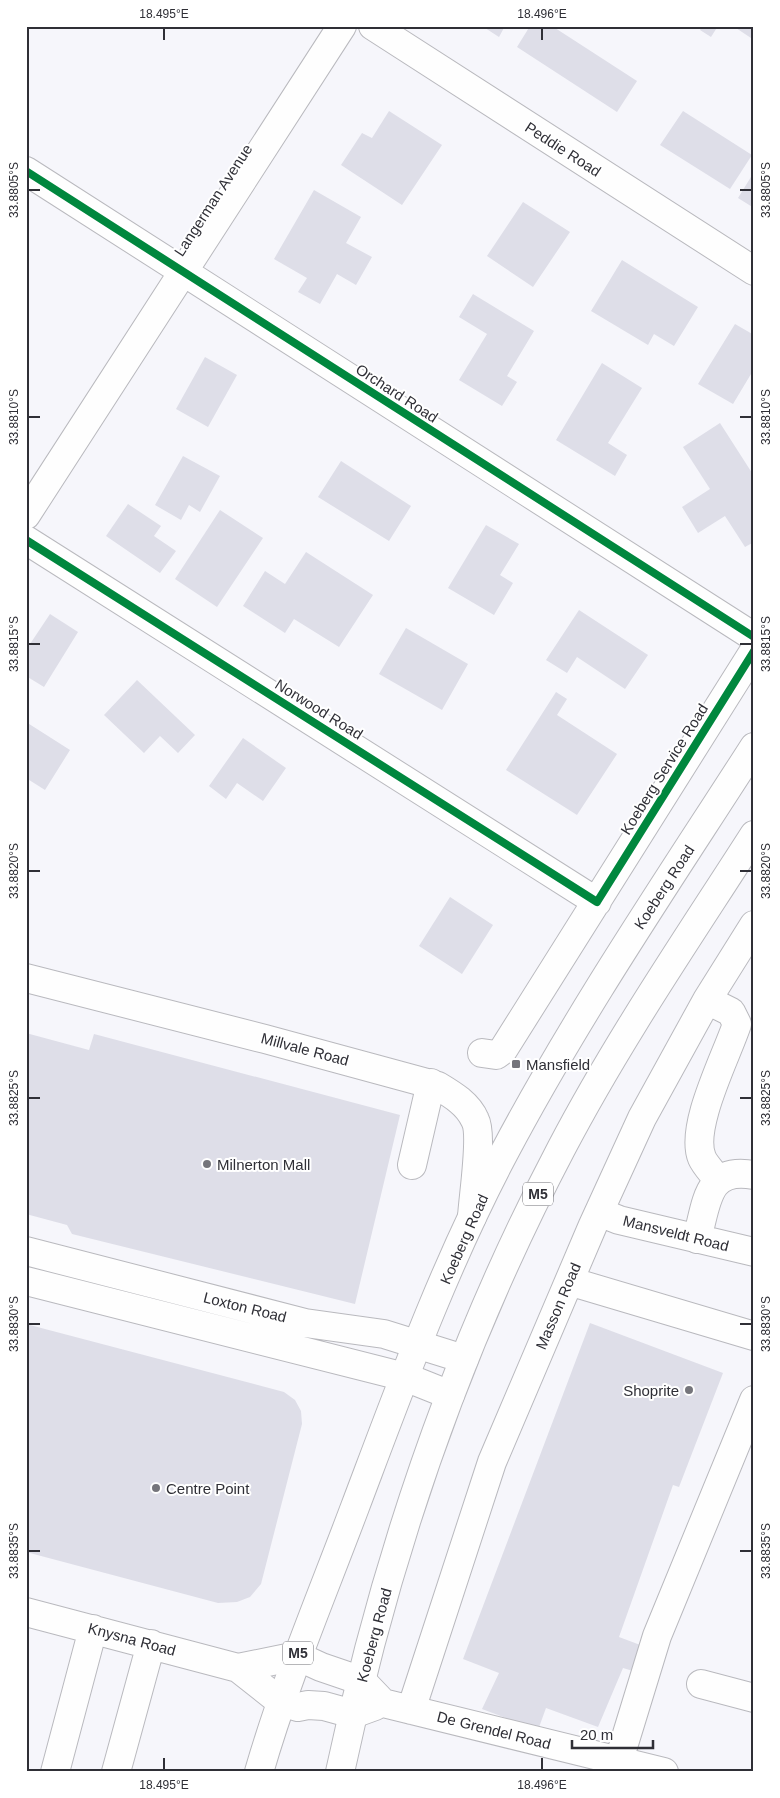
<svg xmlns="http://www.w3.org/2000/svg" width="780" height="1798" font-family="Helvetica,sans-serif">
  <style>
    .building { fill: #dedee8 }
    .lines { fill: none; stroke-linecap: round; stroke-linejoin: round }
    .minor-casing { stroke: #b9b9be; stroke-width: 30 }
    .major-casing { stroke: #b9b9be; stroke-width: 30 }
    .minor { stroke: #fefefe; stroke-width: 28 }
    .major { stroke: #fefefe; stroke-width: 28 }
    .cycleway-casing { stroke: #fff; stroke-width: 11 }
    .cycleway { stroke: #00873e; stroke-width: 8 }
    .ticks { fill: none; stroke: #2f2f36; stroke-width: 2 }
    .poi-dot { fill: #75757b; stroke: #fff; stroke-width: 2 }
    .labels { text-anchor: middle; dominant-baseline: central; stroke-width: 4; stroke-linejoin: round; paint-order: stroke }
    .shield { fill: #fff; stroke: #6d6d72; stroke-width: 1 }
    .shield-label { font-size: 14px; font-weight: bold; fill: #2f2f36 }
    .street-label { font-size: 15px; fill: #2f2f36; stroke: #fff }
    .poi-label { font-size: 15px; fill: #2f2f36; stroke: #fff; text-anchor: start }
    .neatline { fill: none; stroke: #2f2f36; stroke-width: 2 }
    .ticks-label { font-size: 12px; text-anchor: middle; fill: #2f2f36 }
  </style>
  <rect width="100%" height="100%" fill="#f6f6fb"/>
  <path class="building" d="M482,26H505L499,37Z
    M530,26H552L637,81L617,112L517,47Z
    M702,26H718L711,37L700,30Z
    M733,26H754V40Z
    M389,111L442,145L402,205L341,165L362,133L372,138Z
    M683,111L752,155L730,189L660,145Z
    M754,172V208L738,198Z
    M314,190L361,217L346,243L372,257L356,285L337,274L320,304L298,292L307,278L274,259Z
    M523,202L570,232L533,287L487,256Z
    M622,260L698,307L674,346L654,334L648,345L591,311Z
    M473,294L534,331L507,376L517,382L502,406L459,380L487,334L459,317Z
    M735,324L754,335V369L733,404L698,384Z
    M205,357L237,375L208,427L176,409Z
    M602,363L642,388L608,443L627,455L615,476L556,440Z
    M720,423L754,476V542L745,547L725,516L698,533L682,507L710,489L683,447Z
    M183,456L220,476L200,512L189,505L181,520L155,505Z
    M341,461L411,506L389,541L318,497Z
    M128,504L161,526L154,536L176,551L160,573L106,536Z
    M220,510L263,538L217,607L175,579Z
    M486,525L519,544L500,575L513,583L494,615L448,588Z
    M306,552L373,595L339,647L294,619L285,633L243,606L265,571L285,584Z
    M579,610L648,655L625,689L577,657L567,673L546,660Z
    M50,614L78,632L44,687L26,676V650Z
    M406,628L468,664L442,710L379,674Z
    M137,680L195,735L178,753L160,736L144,753L104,715Z
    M556,692L567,699L557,715L617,754L577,815L506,770Z
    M26,722L70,750L45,790L26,778Z
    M243,738L286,768L263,801L237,783L226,799L209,786Z
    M450,897L493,925L462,974L419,946Z
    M26,1033L89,1050L94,1034L400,1115L355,1304L72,1234L67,1225L26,1214Z
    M590,1323L723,1373L679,1487L673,1485L619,1637L643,1646L633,1671L623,1668L598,1727L546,1708L538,1730L482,1709L499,1673L463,1659Z
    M26,1324L284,1392L295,1400L301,1411L302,1424L261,1584L250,1597L237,1602L218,1603L26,1552Z"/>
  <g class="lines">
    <defs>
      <path id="minor" d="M373,26L754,271
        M26,171L754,637
        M26,515L342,26
        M26,540L597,902
        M26,978L265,1039L438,1086C453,1095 468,1104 475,1120C483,1135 473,1197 472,1217
        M707,1000L731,1012L737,1024C727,1055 689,1127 702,1158C705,1165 713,1173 718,1180
        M482,1053L496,1055L503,1050L754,651
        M412,1165L431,1083
        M599,1212L619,1220L754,1252
        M697,1239C707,1203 706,1166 754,1175
        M26,1251L305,1323L384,1334L464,1359
        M26,1281L405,1377L450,1395
        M569,1281L754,1336
        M26,1612L238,1668L281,1702L298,1707L308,1705L324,1706L353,1714L375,1706
        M238,1668L297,1656L321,1667L362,1681L383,1703L664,1772
        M701,1684L754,1698
        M411,1710L492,1462L593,1225L642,1118L707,1000L754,925
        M619,1760L657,1636L754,1400
        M55,1772L93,1629
        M116,1772L151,1644"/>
      <path id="major" d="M259,1772C285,1682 322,1595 355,1507C400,1388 444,1266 504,1153C578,1013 668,881 754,747
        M340,1772C386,1555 458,1345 561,1149C618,1040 688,938 754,835"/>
    </defs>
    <use href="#minor" class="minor-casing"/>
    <use href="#major" class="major-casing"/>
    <use href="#minor" class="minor"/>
    <use href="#major" class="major"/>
    <defs>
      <path id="cycleway" d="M26,171L754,637
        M26,540L597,902L754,651"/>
    </defs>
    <use href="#cycleway" class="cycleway-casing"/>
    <use href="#cycleway" class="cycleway"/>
  </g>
  <path class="ticks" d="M164,28V40M542,28V40M28,190H40M740,190H752M28,417H40M740,417H752M28,644H40M740,644H752M28,871H40M740,871H752M28,1098H40M740,1098H752M28,1324H40M740,1324H752M28,1551H40M740,1551H752M164,1758V1770M542,1758V1770"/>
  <g class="poi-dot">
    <rect x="511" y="1059" width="10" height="10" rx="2.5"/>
    <circle cx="207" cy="1164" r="5"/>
    <circle cx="689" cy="1390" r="5"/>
    <circle cx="156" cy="1488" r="5"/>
  </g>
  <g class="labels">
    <g class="shield">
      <rect x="523" y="1182.5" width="30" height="23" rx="4"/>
      <rect x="283" y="1641.5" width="30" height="23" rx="4"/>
    </g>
    <g class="shield-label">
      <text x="538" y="1194">M5</text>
      <text x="298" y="1653">M5</text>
    </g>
    <g class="street-label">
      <text transform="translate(563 149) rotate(33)">Peddie Road</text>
      <text transform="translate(213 200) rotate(-57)">Langerman Avenue</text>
      <text transform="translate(397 393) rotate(33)">Orchard Road</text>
      <text transform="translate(319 709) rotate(32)">Norwood Road</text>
      <text transform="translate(664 769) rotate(-58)">Koeberg Service Road</text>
      <text transform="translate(664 887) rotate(-57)">Koeberg Road</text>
      <text transform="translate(305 1049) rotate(15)">Millvale Road</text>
      <text transform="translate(676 1233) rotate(14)">Mansveldt Road</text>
      <text transform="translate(464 1239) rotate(-66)">Koeberg Road</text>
      <text transform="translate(558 1306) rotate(-67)">Masson Road</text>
      <text transform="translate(245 1307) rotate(14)">Loxton Road</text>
      <text transform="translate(374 1635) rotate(-75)">Koeberg Road</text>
      <text transform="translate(132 1639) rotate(15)">Knysna Road</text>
      <text transform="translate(494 1730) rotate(14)">De Grendel Road</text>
    </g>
    <g class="poi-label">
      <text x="526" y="1064">Mansfield</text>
      <text x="217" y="1164">Milnerton Mall</text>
      <text x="679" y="1390" text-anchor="end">Shoprite</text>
      <text x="166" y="1488">Centre Point</text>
    </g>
  </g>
  <rect width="780" height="1798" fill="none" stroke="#ffffff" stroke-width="55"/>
  <path d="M572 1740v8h81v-8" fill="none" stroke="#2f2f36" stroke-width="2.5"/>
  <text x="580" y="1740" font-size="15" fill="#2f2f36" stroke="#ffffff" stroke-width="4" paint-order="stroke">20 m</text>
  <rect x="28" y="28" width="724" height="1742" class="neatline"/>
  <g class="ticks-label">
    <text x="164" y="18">18.495°E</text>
    <text x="542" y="18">18.496°E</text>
    <text transform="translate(14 190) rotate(-90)" y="4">33.8805°S</text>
    <text transform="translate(766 190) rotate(-90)" y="4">33.8805°S</text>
    <text transform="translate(14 417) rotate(-90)" y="4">33.8810°S</text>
    <text transform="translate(766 417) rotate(-90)" y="4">33.8810°S</text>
    <text transform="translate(14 644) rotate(-90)" y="4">33.8815°S</text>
    <text transform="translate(766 644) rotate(-90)" y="4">33.8815°S</text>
    <text transform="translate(14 871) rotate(-90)" y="4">33.8820°S</text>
    <text transform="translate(766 871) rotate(-90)" y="4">33.8820°S</text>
    <text transform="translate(14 1098) rotate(-90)" y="4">33.8825°S</text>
    <text transform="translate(766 1098) rotate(-90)" y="4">33.8825°S</text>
    <text transform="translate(14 1324) rotate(-90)" y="4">33.8830°S</text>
    <text transform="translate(766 1324) rotate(-90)" y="4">33.8830°S</text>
    <text transform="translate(14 1551) rotate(-90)" y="4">33.8835°S</text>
    <text transform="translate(766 1551) rotate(-90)" y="4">33.8835°S</text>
    <text x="164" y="1789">18.495°E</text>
    <text x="542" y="1789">18.496°E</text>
  </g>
</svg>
